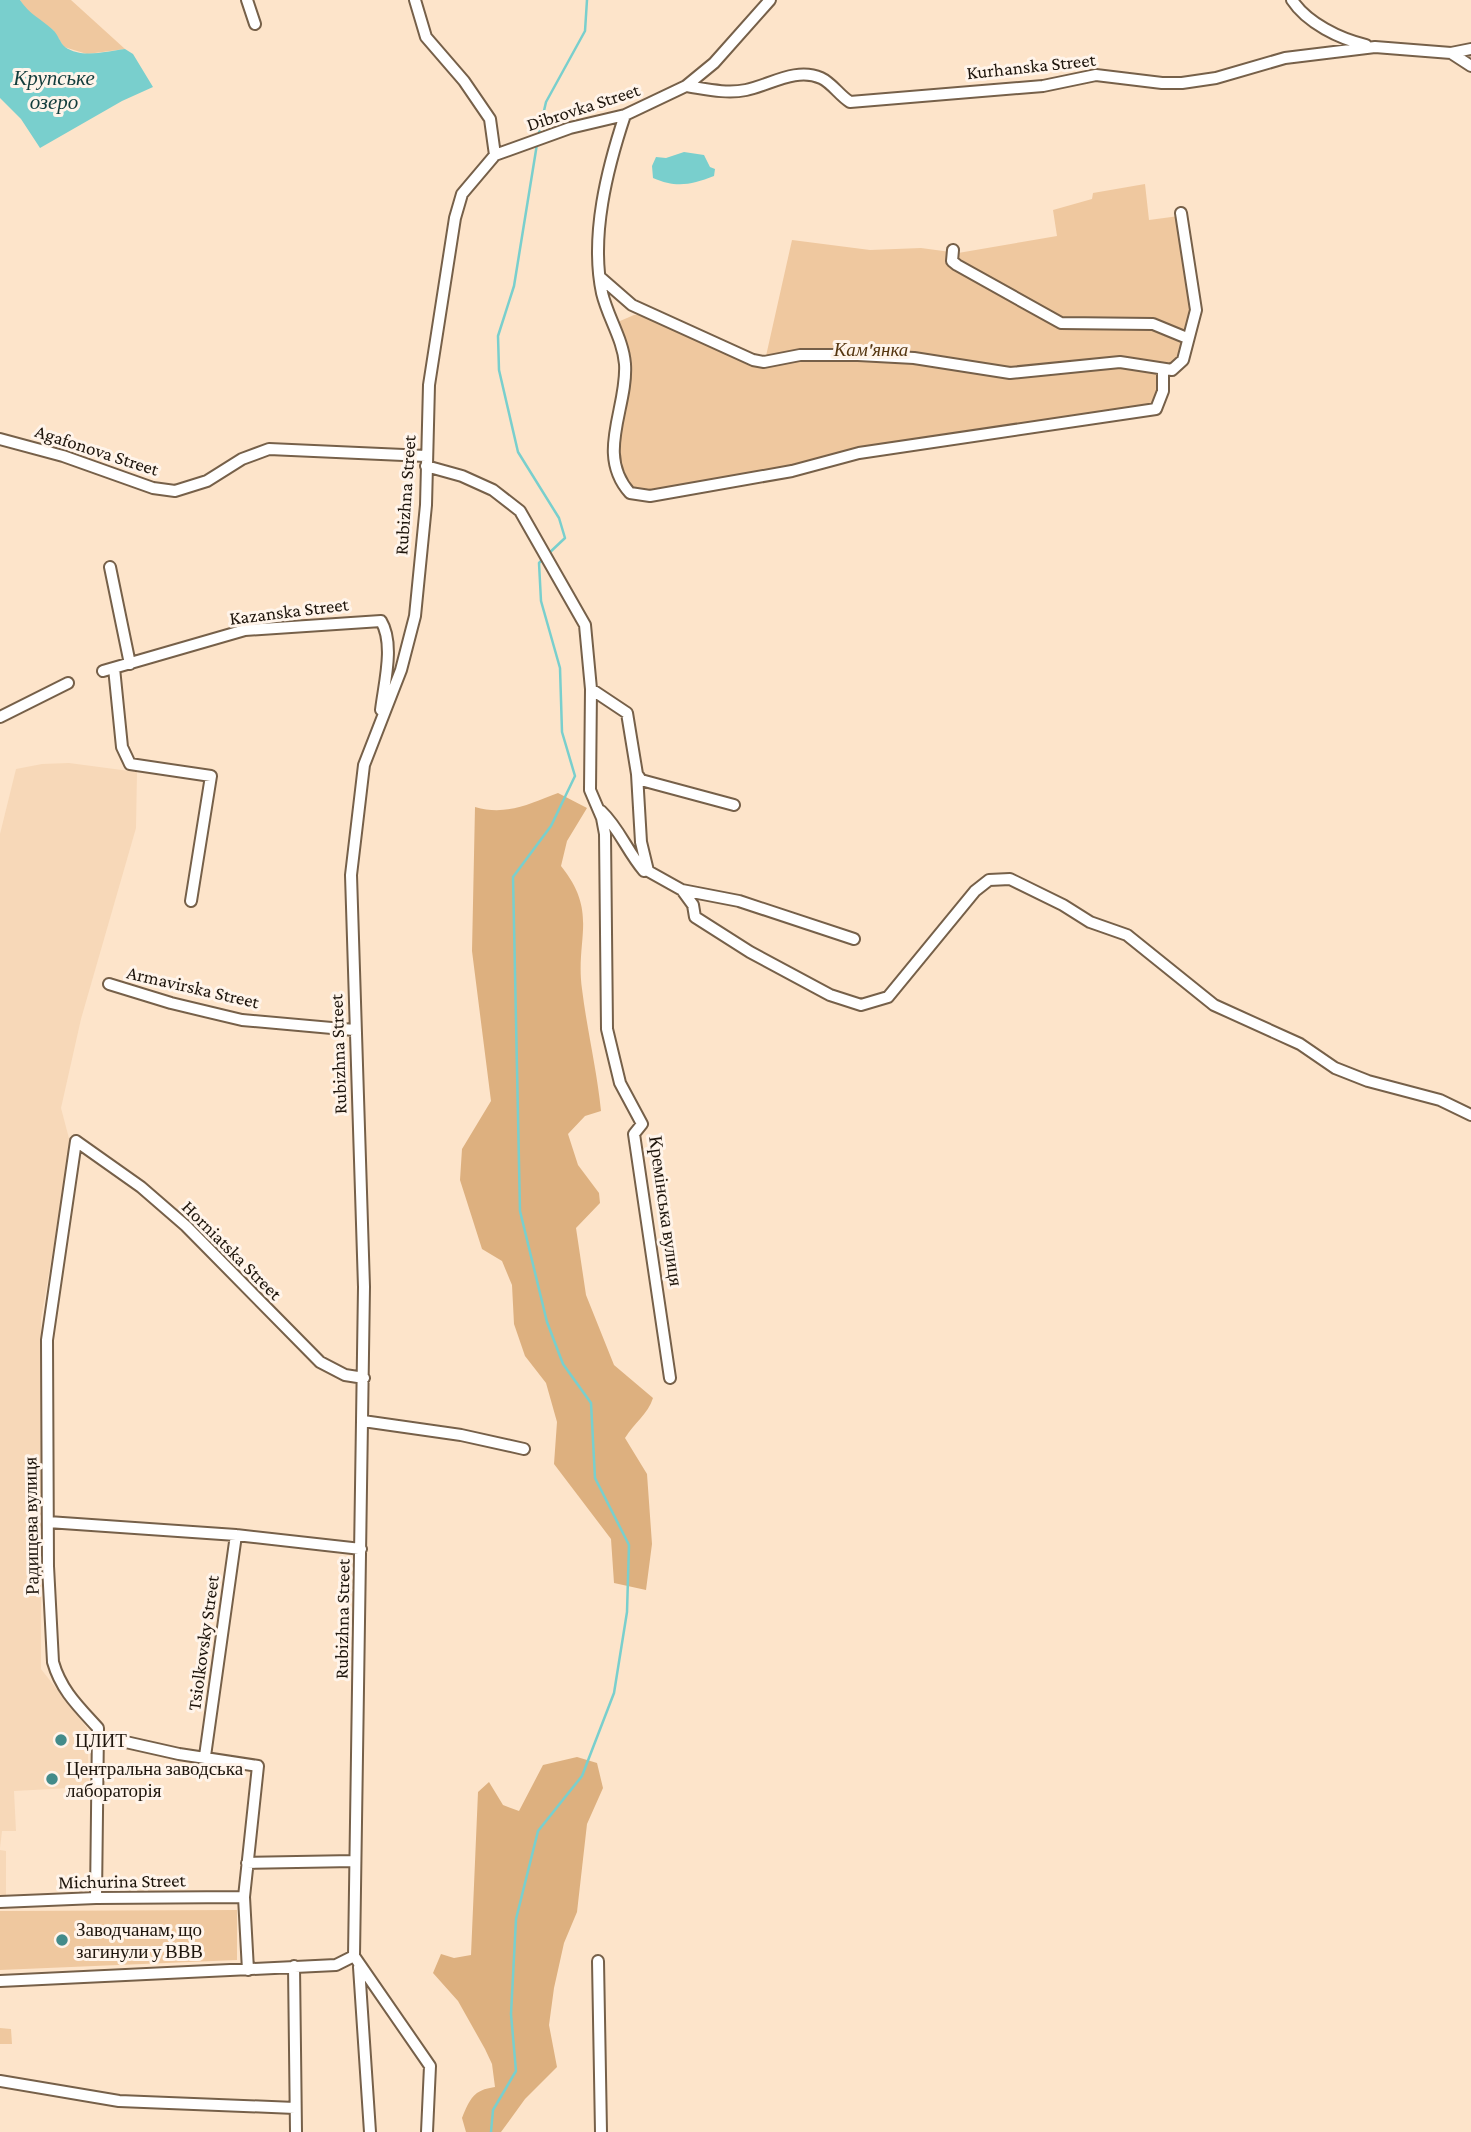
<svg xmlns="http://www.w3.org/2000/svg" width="1471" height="2132" font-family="'Crimson Pro',serif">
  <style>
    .built { fill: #f7d8b8 }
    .green { fill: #efc89f }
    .forest { fill: #ddb07f }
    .water { fill: #79cfcd }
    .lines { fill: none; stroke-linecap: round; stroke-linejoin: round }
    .stream { stroke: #79cfcd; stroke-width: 2.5 }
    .minor-casing { stroke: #766049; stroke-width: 14 }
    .minor { stroke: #fff; stroke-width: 10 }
    .poi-dot { fill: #438b8a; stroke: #fff4ea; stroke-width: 2.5 }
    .labels { text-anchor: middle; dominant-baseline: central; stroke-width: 6; stroke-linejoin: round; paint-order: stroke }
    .street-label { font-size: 19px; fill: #1e150c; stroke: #fff4ea }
    .park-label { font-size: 19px; font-style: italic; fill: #553610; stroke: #fff4ea }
    .poi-label { font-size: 19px; fill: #1e150c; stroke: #fff4ea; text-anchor: start }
    .water-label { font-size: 21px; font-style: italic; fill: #133d3c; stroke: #fff4ea }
  </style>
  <rect width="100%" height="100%" fill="#fde4ca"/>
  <path class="built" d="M69,763L137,772L136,828L81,1019L61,1108L71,1146L41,1319V1669L87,1728L89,1787L14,1791L16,1831H2L0,1848V834L16,769L42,764Z
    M0,1850L6,1851V1898H0Z"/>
  <path class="green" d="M20,0H71L125,49L87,54L64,47L53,30L27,11Z
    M1145,184L1149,220L1179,216L1195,313L1181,360L1169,366L1155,406L659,492L632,489L621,473L618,459L622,401L619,328L620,321L634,315H643L747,363L766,356L792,240L870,250L921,248L958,253L1057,236L1053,210L1092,199L1093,193Z
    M237,1910V1960L0,1970V1911Z
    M0,2028L11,2029L12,2044H0Z"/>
  <path class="forest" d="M558,793L587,808L567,841L561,866C599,913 575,939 582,989C587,1030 597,1070 601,1111L585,1116L568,1134L578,1165L599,1193L600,1203L576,1228L586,1295L614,1365L653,1398C648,1414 634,1423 625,1438L647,1474L652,1544L646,1590L614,1583L611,1539L554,1464L557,1422L546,1383L525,1356L514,1324L512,1285L502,1261L482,1249L460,1180L462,1149L491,1101L472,951L475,807C506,816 529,804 558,793Z
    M577,1757L597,1763L603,1788L587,1824L577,1912L564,1943L554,1988L549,2025L557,2067L525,2099L501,2132H466L462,2118C470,2099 473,2090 495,2087L492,2064L485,2049L458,2001L433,1973L441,1954L454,1958L471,1955L478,1792L489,1782L503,1805L519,1811L543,1765Z"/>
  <path class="water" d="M0,0H20C29,14 41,19 52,29C58,34 60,43 65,47C82,59 107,51 125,49L133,54L153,87L122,101L40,148L21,119L0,98Z
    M684,152L704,155L710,167L715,169L714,176C691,185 676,188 653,178L652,166L656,157L666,158Z"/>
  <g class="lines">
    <path class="stream" d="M538,137L546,102L585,31L587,0
      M537,144L514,286L498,336L499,370L518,452L559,518L565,538L547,555
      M491,2132L493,2110L516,2071L511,2014L516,1919L538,1831L582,1776L614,1693L627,1612L629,1545L595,1478L591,1403L563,1364L547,1322L520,1211L513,877L551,826L575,776L562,732L560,668L541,601L539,563L542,560"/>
    <defs>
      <path id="minor" d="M247,0L255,24
        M415,0L426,37L464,81L490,119L495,155
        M1292,0C1307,23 1340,39 1366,45
        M1451,53L1471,66
        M686,86C706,89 726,94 746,90C770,85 796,67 821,78C832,83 839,95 850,102L1043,86L1096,75L1162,83H1182L1216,78L1285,58L1375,47L1451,53L1471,49
        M625,115C607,169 590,236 602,293C608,318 623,339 625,364C628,408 595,454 630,493L650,496L792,471L859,453L1156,409L1163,391V370
        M953,250L952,261L957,265L1061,323L1153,324L1187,338
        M601,278L632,305L753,360L764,362L800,355H858L914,358L1010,373L1120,362L1172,370L1183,360L1196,310L1181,213
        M0,439L63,456L153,488L175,491L207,481L242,459L269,449L426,456
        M426,466L462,476L493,490L520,511L585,625L591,689L627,713L637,774L641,780L734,805
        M110,567L130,664
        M114,668L122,747L130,764L211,776L191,901
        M103,671L245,630L381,621C395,644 384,684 381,710
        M591,689L590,790L602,818L605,834L607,1029L620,1083L642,1124L634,1134L670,1378
        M0,717L68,683
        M637,774L641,842L648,871L682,890L739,901L854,939
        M601,811C619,828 627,851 644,871
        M682,890L693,905L695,917L750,952L830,995L861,1005L888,997L975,891L989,880L1010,879L1063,905L1090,922L1127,935L1214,1005L1300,1044L1335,1068L1368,1081L1440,1100L1471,1115
        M109,984L171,1003L242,1020L354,1030
        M363,1421L461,1435L524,1449
        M48,1522L236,1535L361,1549
        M99,1736L179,1754L258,1766L244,1897L248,1970
        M205,1756L236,1535
        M247,1863L354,1861
        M96,1898L98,1728C78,1706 61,1690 53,1662L48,1566L47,1340L76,1141L141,1187L186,1226L320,1362L345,1375L364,1378
        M0,1902L96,1898L244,1897
        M354,1956L430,2066L427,2132
        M598,1961L601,2132
        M294,1966L296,2132
        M359,1967L370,2132
        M0,1981L336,1965L354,1956L364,1287L351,875L364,765L401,670L415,616L426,505L429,385L455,218L462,194L495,155L570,128L625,115L686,86L714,63L770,0
        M0,2081L119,2101L295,2108"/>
    </defs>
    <use href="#minor" class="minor-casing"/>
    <use href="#minor" class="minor"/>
  </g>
  <g class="poi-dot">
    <circle cx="61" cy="1740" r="7"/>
    <circle cx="52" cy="1779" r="7"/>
    <circle cx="62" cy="1940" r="7"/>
  </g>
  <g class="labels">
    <g class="street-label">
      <text transform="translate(1031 66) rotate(-6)">Kurhanska Street</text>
      <text transform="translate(583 107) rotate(-18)">Dibrovka Street</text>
      <text transform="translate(97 450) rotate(18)">Agafonova Street</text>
      <text transform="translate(405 495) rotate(-86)">Rubizhna Street</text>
      <text transform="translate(289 611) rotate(-7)">Kazanska Street</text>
      <text transform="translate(193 987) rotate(13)">Armavirska Street</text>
      <text transform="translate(338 1054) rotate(-92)">Rubizhna Street</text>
      <text transform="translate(666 1211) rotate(82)">Кремінська вулиця</text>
      <text transform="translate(232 1250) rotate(45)">Horniatska Street</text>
      <text transform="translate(31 1526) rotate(-91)">Радищева вулиця</text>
      <text transform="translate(342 1619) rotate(-89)">Rubizhna Street</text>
      <text transform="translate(203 1643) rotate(-82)">Tsiolkovsky Street</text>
      <text transform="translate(122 1881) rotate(-1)">Michurina Street</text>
    </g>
    <g class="park-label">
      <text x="871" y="349">Кам'янка</text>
    </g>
    <g class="poi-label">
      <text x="75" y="1740">ЦЛИТ</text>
      <text x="66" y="1768">Центральна заводська<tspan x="66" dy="22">лабораторія</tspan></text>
      <text x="76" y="1929">Заводчанам, що<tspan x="76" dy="22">загинули у ВВВ</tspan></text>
    </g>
    <g class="water-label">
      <text x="54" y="78">Крупське<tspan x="54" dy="24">озеро</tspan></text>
    </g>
  </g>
</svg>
